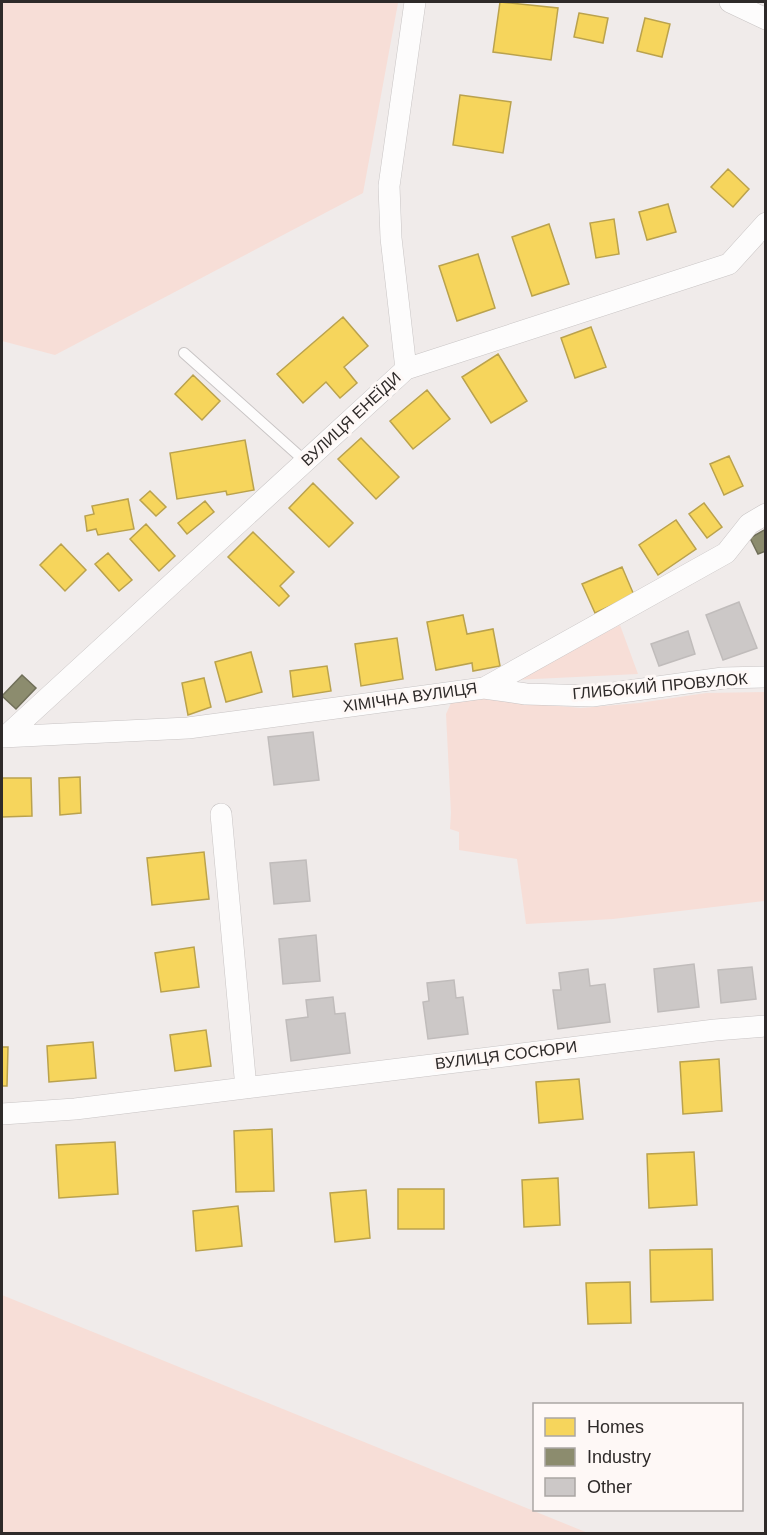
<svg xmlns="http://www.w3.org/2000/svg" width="767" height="1535" font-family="Helvetica,sans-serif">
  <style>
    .green { fill: #f7ded7 }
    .homes { fill: #f6d55c; stroke: #baa24d; stroke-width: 1.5 }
    .industry { fill: #8c8c6e; stroke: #706f59; stroke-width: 1.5 }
    .building { fill: #ccc8c7; stroke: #c0bcbb; stroke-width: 1.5 }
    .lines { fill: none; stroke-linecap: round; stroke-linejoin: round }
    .service-casing { stroke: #c8c4c4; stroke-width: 12 }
    .minor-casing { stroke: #c8c4c4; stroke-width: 22 }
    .service { stroke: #fdfcfc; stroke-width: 10 }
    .minor { stroke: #fdfcfc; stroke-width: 21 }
    .labels { text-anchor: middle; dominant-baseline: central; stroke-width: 6; stroke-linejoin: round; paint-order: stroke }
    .street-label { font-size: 16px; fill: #2e2a29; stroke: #fef8f6 }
  </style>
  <rect width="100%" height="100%" fill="#f0ebea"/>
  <path class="green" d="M2,2L398,3L363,193L55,355L2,341Z
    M620,625L638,674L514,680Z
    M765,692V901L613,919L526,924L517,859L459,850V832L450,829L451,813L446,714L451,703L493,697L524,703L581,708L639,703L706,693Z
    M2,1295L588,1533H2Z"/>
  <path class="homes" d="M500,2L558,8L551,60L493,52Z
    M579,13L608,18L603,43L574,37Z
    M645,18L670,24L662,57L637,51Z
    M460,95L511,102L503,153L453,145Z
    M728,169L749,189L733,207L711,187Z
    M668,204L676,232L647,240L639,212Z
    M614,219L619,254L596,258L590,223Z
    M549,224L569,284L532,296L512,237Z
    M478,254L495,308L457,321L439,266Z
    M343,317L368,346L344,367L357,383L340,398L326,382L303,403L277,374Z
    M591,327L606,367L575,378L561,338Z
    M498,354L527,401L491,423L462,377Z
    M193,375L220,401L202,420L175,394Z
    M427,390L450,419L413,449L390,421Z
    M361,438L399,477L376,499L338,459Z
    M245,440L254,490L227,495L226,491L177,499L170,453Z
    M729,456L743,486L724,495L710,464Z
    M313,483L353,523L329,547L289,508Z
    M150,491L166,507L156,516L140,500Z
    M128,499L134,529L98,535L96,529L87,531L85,516L94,514L92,506Z
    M205,501L214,512L187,534L178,523Z
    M704,503L722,527L707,538L689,514Z
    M676,520L696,549L658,575L639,545Z
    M146,524L175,556L159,571L130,539Z
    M253,532L294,572L280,586L289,596L279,606L228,557Z
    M61,544L86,570L65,591L40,565Z
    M108,553L132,580L119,591L95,564Z
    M622,567L634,595L595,613L582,584Z
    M463,615L467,634L493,629L500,666L473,671L472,663L436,670L427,622Z
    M397,638L403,679L361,686L355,644Z
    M251,652L262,692L226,702L215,662Z
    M327,666L331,691L293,697L290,671Z
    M204,678L211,707L188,715L182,683Z
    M80,777L81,813L60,815L59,778Z
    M2,778H31L32,816L2,817Z
    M204,852L209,899L152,905L147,858Z
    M194,947L199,987L161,992L155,953Z
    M206,1030L211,1066L175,1071L170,1035Z
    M93,1042L96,1078L49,1082L47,1046Z
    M2,1047H8L7,1086H2Z
    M719,1059L722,1111L683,1114L680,1062Z
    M579,1079L583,1119L539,1123L536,1082Z
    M272,1129L274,1191L236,1192L234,1131Z
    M115,1142L118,1194L59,1198L56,1145Z
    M694,1152L697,1205L649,1208L647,1154Z
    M558,1178L560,1225L524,1227L522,1180Z
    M398,1189H444V1229H398Z
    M366,1190L370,1238L335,1242L330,1193Z
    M238,1206L242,1246L196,1251L193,1211Z
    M712,1249L713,1300L651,1302L650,1250Z
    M630,1282L631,1323L588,1324L586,1283Z"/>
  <path class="industry" d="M766,529V551L758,554L750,538Z
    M22,675L36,688L16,709L2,696Z"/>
  <path class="building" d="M739,602L757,648L723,660L706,615Z
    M688,631L695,654L659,666L651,644Z
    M313,732L319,780L274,785L268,737Z
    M306,860L310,901L274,904L270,863Z
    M316,935L320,981L283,984L279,939Z
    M694,964L699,1007L658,1012L654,969Z
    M752,967L756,999L721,1003L718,970Z
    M588,969L590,986L605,984L610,1022L558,1029L553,990H561L559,973Z
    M454,980L456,998L463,997L468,1034L428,1039L423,1002L429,1001L427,983Z
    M333,997L335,1014L345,1013L350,1053L291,1061L286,1020L308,1017L306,1000Z"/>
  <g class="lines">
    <defs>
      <path id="service" d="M184,353L306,462"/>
      <path id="minor" d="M730,2L766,19
        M406,369L391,238L389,186L415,2
        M484,688L526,694L592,696L723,678L766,677
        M2,737L188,728L484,688L726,553L749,524L766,514
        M5,737L406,369L729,264L766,223
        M221,814L246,1088
        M2,1114L75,1109L715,1030L766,1026"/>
    </defs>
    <use href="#service" class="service-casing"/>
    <use href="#minor" class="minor-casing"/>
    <use href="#service" class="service"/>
    <use href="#minor" class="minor"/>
  </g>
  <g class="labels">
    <g class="street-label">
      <text transform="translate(351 419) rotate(-43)">ВУЛИЦЯ ЕНЕЇДИ</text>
      <text transform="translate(660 686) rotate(-5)">ГЛИБОКИЙ ПРОВУЛОК</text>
      <text transform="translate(410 697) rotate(-8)">ХІМІЧНА ВУЛИЦЯ</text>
      <text transform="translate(506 1055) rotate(-7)">ВУЛИЦЯ СОСЮРИ</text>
    </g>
  </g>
  <rect width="767" height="1535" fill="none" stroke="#2e2a29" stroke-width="6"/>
  <rect x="533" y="1403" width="210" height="108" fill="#fef8f6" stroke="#aba6a4" stroke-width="1.5"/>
  <rect x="545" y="1418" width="30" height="18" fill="#f6d55c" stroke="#aba6a4" stroke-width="1.5"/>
  <text x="587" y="1433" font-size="18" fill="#2e2a29">Homes</text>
  <rect x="545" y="1448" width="30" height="18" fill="#8c8c6e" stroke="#aba6a4" stroke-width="1.5"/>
  <text x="587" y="1463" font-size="18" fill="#2e2a29">Industry</text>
  <rect x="545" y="1478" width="30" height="18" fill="#ccc8c7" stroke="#aba6a4" stroke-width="1.5"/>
  <text x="587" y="1493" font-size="18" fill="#2e2a29">Other</text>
</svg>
